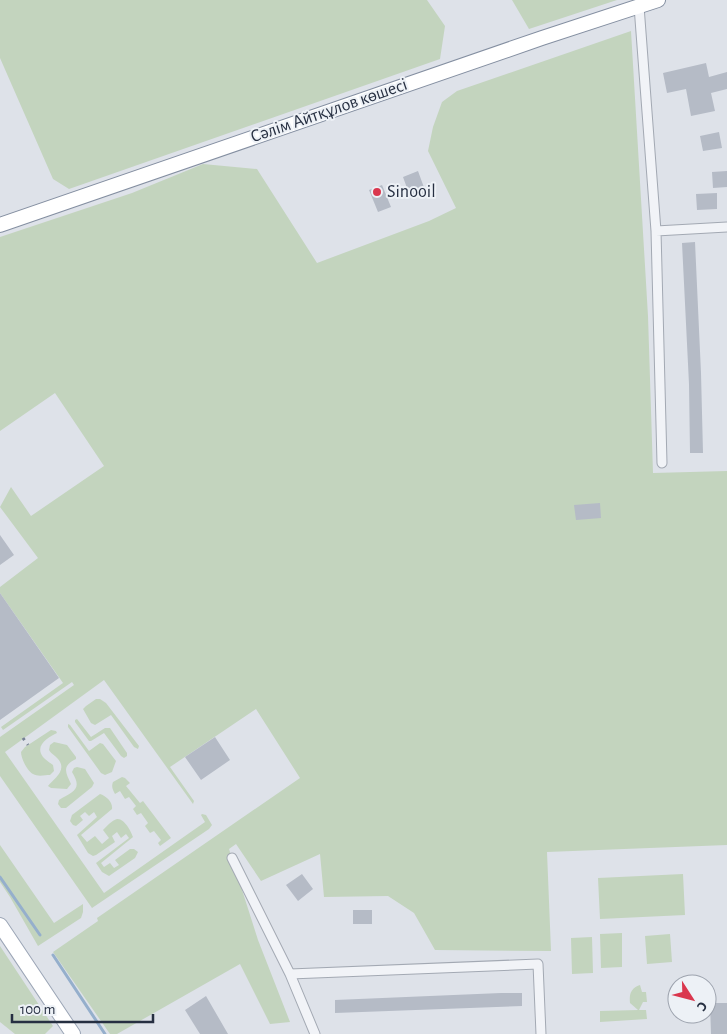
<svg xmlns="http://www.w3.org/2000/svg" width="727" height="1034" font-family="'Alegreya Sans',sans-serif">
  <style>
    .green { fill: #c3d4be }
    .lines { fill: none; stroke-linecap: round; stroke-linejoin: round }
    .stream { stroke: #95afcc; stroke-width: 3 }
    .building { fill: #b5bbc6 }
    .minor-casing { stroke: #a3a9b3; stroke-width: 11 }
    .primary-casing { stroke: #9ca6b6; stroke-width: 16 }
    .trunk-casing { stroke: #848fa1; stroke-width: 16 }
    .minor { stroke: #f1f3f7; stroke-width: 9 }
    .primary { stroke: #fff; stroke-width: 14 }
    .trunk { stroke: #fff; stroke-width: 14 }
    .rail { stroke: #768194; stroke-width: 3; stroke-dasharray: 2.5 5; stroke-linecap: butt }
    .poi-dot { fill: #da374e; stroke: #edf1f6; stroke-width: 2 }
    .labels { text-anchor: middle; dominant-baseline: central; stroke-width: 4; stroke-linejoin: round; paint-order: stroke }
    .street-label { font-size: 18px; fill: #262f41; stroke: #edf1f6 }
    .poi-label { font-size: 18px; fill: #262f41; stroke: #edf1f6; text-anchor: start }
  </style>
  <rect width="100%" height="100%" fill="#dee2e9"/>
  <path class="green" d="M0,0H427L445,26L440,59L69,189L53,179L0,58Z
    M512,0H617L529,29Z
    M631,31L648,316L653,473L727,471V845L547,852L551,951L435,950L414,913L388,896L324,897L320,854L261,881L236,844L229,849L258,940L290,1022L270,1024L240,964L117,1034H110L53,952L98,921L97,918L300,778L256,709L170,767L194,801L193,804L104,680L5,752L104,893L205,822L201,815L202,814L206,815L212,825L209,829L92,908L0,776V737L74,685L72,682L3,730L1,727L63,683L0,593V587L38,558L0,507L11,487L31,516L104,466L55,393L0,431V237L132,193L203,164L257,169L317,263L429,221L456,208L428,151L433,127L442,102L457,91Z
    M96,699H100L106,703L139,746L138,749L134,747L111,715L95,725L91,723L83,709L86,706Z
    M77,719L91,737L105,728H110L127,753V756L124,758L121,756L104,733L91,741H89L75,722V720Z
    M68,724L70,725L89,751L100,743L103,744L116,761L112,772L105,775L101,773L68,727Z
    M51,730L56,731L57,733C49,737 34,745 43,757C46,760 50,763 53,765L54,771L50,775C45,775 38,777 33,774C27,771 21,758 21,752L25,747Z
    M54,742L67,745L76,757V759C61,766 66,773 71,784L67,789L51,788L48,786C53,779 68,771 58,759C55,755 51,754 49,750L50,745Z
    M77,767L85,769L94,783L92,787L66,808H61L58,804L59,800C73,791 83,790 72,772L74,768Z
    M122,777L125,778L130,783L126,786L140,803L143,801L171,838L160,846L158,843L161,840L154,831L150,833L145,826L148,823L141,813L137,815L133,809L136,806L129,797L125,799L120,791L115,794C113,790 111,787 113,782Z
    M100,794C106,796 113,802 112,809L81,835L87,842L95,836L102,844L109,838L103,830C106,827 112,820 117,819C124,818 131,831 133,837L101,863L104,867L110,863L114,868L119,865L115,860L130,849H134L138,852L135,858L109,876L102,872L96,863L129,838L126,834L121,838L117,832L112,836L115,842L96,855L93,856L88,853L77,835L97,817L94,812L89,816L85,812L80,816L83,820L76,826L73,825L70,821L72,815Z
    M0,845L54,923L83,904V912L81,918L38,946L10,897L0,882Z
    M683,874L685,915L600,919L598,878Z
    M622,933V967L601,968L600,934Z
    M670,934L672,962L647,964L645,936Z
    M592,937L593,973L572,974L571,938Z
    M0,946L53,1026L45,1034H15L0,1022Z
    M640,985L642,992H646L647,1002H643L639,1010H646L647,1019L600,1022V1011L638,1010L630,1003C629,994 631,988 640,985Z"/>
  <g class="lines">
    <path class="stream" d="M0,877L40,935
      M53,955L105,1034"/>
  </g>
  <path class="building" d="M706,63L709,77L727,72V89L711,93L715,111L691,116L686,89L667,93L663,73Z
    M719,132L722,148L703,151L700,136Z
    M418,171L426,193L411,199L403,177Z
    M727,171V187L713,188L712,172Z
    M382,185L391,207L378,212L369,190Z
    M717,193V209L697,210L696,194Z
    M695,242L701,373L703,453H690L689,384L682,243Z
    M600,503L601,518L576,520L574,505Z
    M0,535L14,555L0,565Z
    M0,593L59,678L0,720Z
    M215,737L230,760L201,780L185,757Z
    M302,874L313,889L298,901L286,885Z
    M353,910H372V924H353Z
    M501,993H522V1006L335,1013V1000Z
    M206,996L228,1034H200L185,1010Z
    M710,1003H727V1034H711Z"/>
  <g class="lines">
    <defs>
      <path id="minor" d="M639,6L656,231L662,463
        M656,231L727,227
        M232,858L290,974L315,1034
        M290,974L538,964L541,1034"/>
      <path id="primary" d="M0,925L73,1034"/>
      <path id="trunk" d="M0,225L542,38L658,0"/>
    </defs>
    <use href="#minor" class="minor-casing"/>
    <use href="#primary" class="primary-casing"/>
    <use href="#trunk" class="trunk-casing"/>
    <use href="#minor" class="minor"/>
    <use href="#primary" class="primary"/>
    <use href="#trunk" class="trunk"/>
    <path class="rail" d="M23,738L28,745"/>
  </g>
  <circle class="poi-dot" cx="377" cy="192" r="5"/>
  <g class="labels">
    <g class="street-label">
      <text transform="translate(329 111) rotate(-19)">Сәлім Айтқұлов көшесі</text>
    </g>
    <g class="poi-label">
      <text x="387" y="192">Sinooil</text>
    </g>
  </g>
  <g transform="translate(692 999) rotate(126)"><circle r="24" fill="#edf1f6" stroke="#9da3ae"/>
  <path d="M0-4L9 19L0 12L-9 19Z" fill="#da374e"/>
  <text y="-8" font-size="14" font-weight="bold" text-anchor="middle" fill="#262f41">С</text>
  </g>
  <path d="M12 1014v8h141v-8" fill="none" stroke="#262f41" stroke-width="2.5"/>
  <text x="20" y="1014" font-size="15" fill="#262f41" stroke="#edf1f6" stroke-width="4" paint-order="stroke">100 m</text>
</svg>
